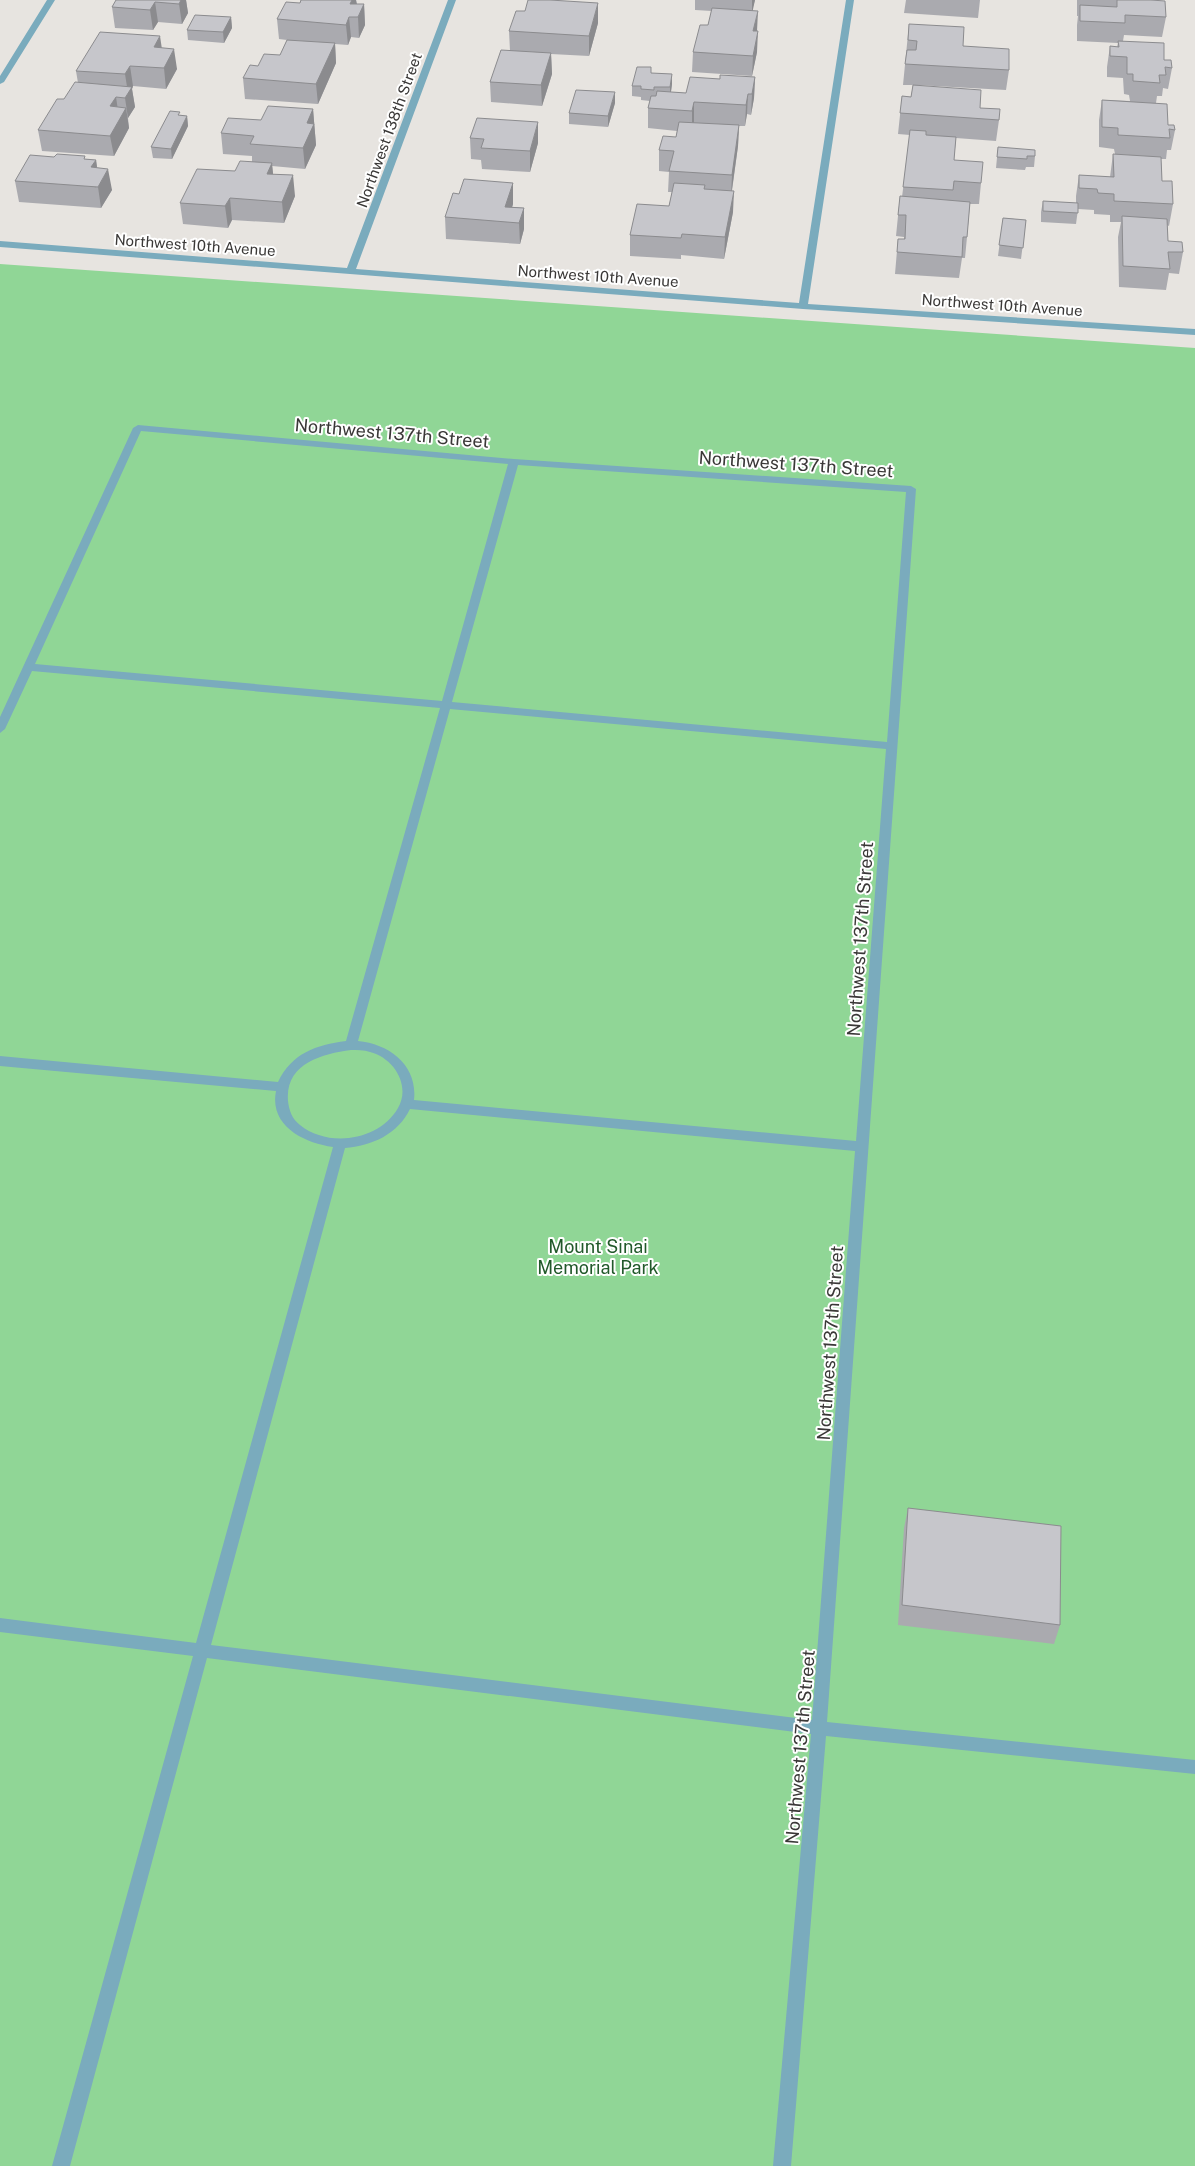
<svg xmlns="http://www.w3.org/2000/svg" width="1195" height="2166" font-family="'Public Sans',sans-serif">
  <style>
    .green { fill: #90d696 }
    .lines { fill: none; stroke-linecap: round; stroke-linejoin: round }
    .lane { fill: #7aabbd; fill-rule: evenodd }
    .street { fill: #7aabbd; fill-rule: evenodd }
    .wall { fill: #aaaaaf }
    .shaded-wall { fill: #8b8b8e }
    .building { fill: #c6c6cb; stroke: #8b8b8e }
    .labels { text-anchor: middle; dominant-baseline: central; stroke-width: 4; stroke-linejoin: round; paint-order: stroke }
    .far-street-label { font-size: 15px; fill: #3a3837; stroke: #fff }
    .street-label { font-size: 18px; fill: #3a3837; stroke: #fff }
    .park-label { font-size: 18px; fill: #21592a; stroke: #fff }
  </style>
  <rect width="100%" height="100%" fill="#e7e4e0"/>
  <path class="green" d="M0,264L1195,348V2166H0Z"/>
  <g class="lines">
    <path class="lane" d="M138,425L514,459L911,486L916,489L827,1722L1195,1760V1774L826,1736L791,2166H773L811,1734L207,1658L70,2166H52L193,1656L0,1632V1618L196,1643L333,1147C304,1143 269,1126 276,1091L0,1066V1056L278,1082C292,1053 316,1045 346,1041L440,708L32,671L5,729L0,733V717L133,428ZM141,431L508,464L442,701L35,664ZM518,465L906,492L887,742L452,702ZM450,709L886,749L856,1141L414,1100C418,1066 390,1044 358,1041ZM351,1050C357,1050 364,1050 370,1052C394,1058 411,1086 398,1108C379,1141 328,1148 300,1125C292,1119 289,1110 288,1101C285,1064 321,1054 351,1050ZM410,1109L855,1151L812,1720L211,1645L345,1148C372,1146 398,1134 410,1109Z"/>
    <path class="street" d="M47,0H55L4,82L0,84V76Z
      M448,0H456L356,269L799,303L846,0H854L808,304L1195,329V335L803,309L0,247V241L347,268Z"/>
  </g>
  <path class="wall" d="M116,0H186L188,13L182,24L158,22L153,30L115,28L112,7Z
    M301,0H356L357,4H364L365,25L359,38L351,37L348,45L335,44L336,63L318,104L245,99L243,78L258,66L280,55L287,40L279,39L277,19L300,3Z
    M695,0H755L752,10L757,31V52L752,76L692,72L693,52L708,25L712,11L695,10Z
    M906,0H980L978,18L904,13Z
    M1077,0H1151L1166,17L1162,37L1124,35L1123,41L1164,60L1172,68L1168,89L1163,88L1162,96H1157L1156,103L1168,125L1175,130L1171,150H1167L1166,159H1161L1162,181L1173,204L1169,226L1167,225L1168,241L1183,252L1179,274L1169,273L1166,290L1119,287L1118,237L1121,222H1110V215L1094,214V210L1078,209L1076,224L1041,222V212L1043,201L1076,203V196L1079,175L1110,177L1113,154H1115L1114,149L1099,147V120L1102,100L1130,101L1129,95L1124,94L1123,78L1107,77V67L1110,46L1117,47L1118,43L1077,41V25L1078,16H1077Z
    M231,17L232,28L224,43L188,40L187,30Z
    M598,23L589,56L551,54L552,74L542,106L491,102L490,82L510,51L509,31Z
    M909,24L963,46L1009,70L1006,90L917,85L980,108L999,120L996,141L956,138L954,160L981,183L979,204H970L967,237L965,258H962L959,278L895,274L898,239H904V237L896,236L900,196L902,197L910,135L898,134L902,96L911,97L913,85H903Z
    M162,48L177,69L166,89L133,86L132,89L135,107L128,118L129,128L114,156L42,151L38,130L78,83L76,71Z
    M651,67V73L672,84L671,92L686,93L720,79L755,77L754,98L751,115L747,114L745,126H739L738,146L732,191L733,212L724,259L681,255V259L630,256V235L669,206L672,192H668L669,172L659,171V150L676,137L677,131L648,128V108L650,101L641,100V97L632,96V86Z
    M615,103L608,127L569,124V113Z
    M313,109L316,145L305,169L272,166L273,174L295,196L284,223L232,220L228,228L183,224L180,203L252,162V156L223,154L221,133L261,120Z
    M180,115L187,116L188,126L172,159L153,158L151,147Z
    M470,138L538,143L530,172L482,169L481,160L471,159Z
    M998,147L1035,156L1034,167H1026L1025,170L996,168Z
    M86,159L96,160L97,168L112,190L101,208L19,202L15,181Z
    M513,183V204L512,207L524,208V229L520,244L446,239L445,217L459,194Z
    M1003,218L1026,220L1021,259L998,256Z
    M908,1508L1060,1625L1054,1644L898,1625L904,1528Z"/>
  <path class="shaded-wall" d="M181,0H186L188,13L182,24L179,4Z
    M352,0H356L357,6L350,4Z
    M752,0H755L752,14Z
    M155,2L158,22L153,30L150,10Z
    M598,3V23L589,56V36Z
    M364,4L365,25L359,38L358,17Z
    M758,11L757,31H753Z
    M231,17L232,28L224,43L223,32Z
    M349,17L351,37L348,45L346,25Z
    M758,31L757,52L752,76L753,56Z
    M160,36L163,56L154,47Z
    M335,43L336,63L318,104L316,84Z
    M174,49L177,69L166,89L164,68Z
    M551,53L552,74L542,106L541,85Z
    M130,66L133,86L132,89L135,107L128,118L125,98L128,93L125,74Z
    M672,74V84L670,98V87Z
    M755,77L754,98L751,115L752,94Z
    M615,92V103L608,127V116Z
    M748,94L747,114L745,126L746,105Z
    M116,97L119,117L110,106Z
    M694,102V123L692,132V111Z
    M126,108L129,128L114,156L110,136Z
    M313,109L316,145L305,169L303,148L307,123Z
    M187,116L188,126L172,159L171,149Z
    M538,122V143L530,172V151Z
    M739,125L738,146L731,196L732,175Z
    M96,160L99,181L95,188L91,167Z
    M272,163L274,184L267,174Z
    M108,169L112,190L101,208L98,187Z
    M293,175L295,196L284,223L282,202Z
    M513,183V204L508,222L505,207Z
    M734,191L733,212L724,259L725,237Z
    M230,198L232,220L228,228L225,206Z
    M524,208V229L520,244L519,223Z"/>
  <path class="building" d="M116,0H181L179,4L155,2L150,10L112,7Z
    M301,0H352L350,4H364L358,17H349L346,25L277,19L286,2L300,3Z
    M528,0H550L598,3L589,36L509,31L516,11H525Z
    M1117,0H1151L1165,1L1166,17L1125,15V23L1080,21V5L1117,7Z
    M712,8L758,11L753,31H758L753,56L693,52L700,25H708Z
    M195,15L231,17L223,32L187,30Z
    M909,24L964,27L963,46L1009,49V70L905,64L907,50H916L917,41L908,40Z
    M100,32L160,36L154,47L174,49L164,68L130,66L125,74L76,71Z
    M287,40L335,43L316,84L243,78L250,65L258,66L264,54L280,55Z
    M1118,41L1164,43V60H1171L1172,68L1165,67L1166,75H1159L1160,83L1133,81V74H1127V57L1110,56V46L1119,47Z
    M501,50L551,53L541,85L490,82Z
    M637,67H651V73L672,74L670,87H654V90L641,89V86H632Z
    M720,75L755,77L752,94H748L746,105L694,102L692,111L648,108L651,96H656L657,91L686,93L690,77L720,79Z
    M75,82L132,87L125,98L116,97L110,106L126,108L110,136L38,130L57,99H64Z
    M913,85L981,90L980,108L1000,109L999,120L900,113L902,96L911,97Z
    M576,90L615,92L608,116L569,113Z
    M1102,100L1167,104L1168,125H1174L1175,130L1169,129L1170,138L1118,135V128L1102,127Z
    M268,106L313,109L307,123L314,124L303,148L250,144L254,136L221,133L228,118L261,120Z
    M170,111L180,112L178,115L187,116L171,149L151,147Z
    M477,118L538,122L530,151L481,148L484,139L470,138Z
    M679,122L739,125L732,175L669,171L674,151L659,150L663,136L676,137Z
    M910,130L926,131V135L956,137L954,160L983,162L981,183L954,181L953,190L903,187Z
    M998,147L1035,150V156H1027V159L997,157Z
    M57,154L85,156L84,159L96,160L91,167L108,169L98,187L15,181L30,155L54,157Z
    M1113,154L1161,157L1162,181H1172L1173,204L1114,201V194L1098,193L1097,189L1079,188V175L1114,177Z
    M240,161L272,163L267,174L293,175L282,202L230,198L225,206L180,203L197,169L235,171Z
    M464,179L513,183L505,207L524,208L519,223L445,217L453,193L459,194Z
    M674,183L705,185L704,189L734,191L725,237L682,234L681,238L630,235L637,204L669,206Z
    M900,196L970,202L967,237H963L962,257L897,252L898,239H905L906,215H898Z
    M1043,201L1078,203V213L1043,211Z
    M1122,216L1167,219L1168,241L1182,242L1183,252H1168L1170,269L1123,266Z
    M1003,218L1026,220L1023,248L999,245Z
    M908,1508L1061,1526L1060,1625L902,1605Z"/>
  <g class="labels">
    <g class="far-street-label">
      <text transform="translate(389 130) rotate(-70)">Northwest 138th Street</text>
      <text transform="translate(195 245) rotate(4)">Northwest 10th Avenue</text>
      <text transform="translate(598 276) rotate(4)">Northwest 10th Avenue</text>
      <text transform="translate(1002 305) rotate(4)">Northwest 10th Avenue</text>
    </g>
    <g class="street-label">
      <text transform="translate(392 433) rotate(5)">Northwest 137th Street</text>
      <text transform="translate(796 464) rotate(4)">Northwest 137th Street</text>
      <text transform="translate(860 939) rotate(-86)">Northwest 137th Street</text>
      <text transform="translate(830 1343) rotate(-86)">Northwest 137th Street</text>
      <text transform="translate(800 1747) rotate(-85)">Northwest 137th Street</text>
    </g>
    <g class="park-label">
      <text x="598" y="1246">Mount Sinai<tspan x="598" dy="21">Memorial Park</tspan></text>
    </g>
  </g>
</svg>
